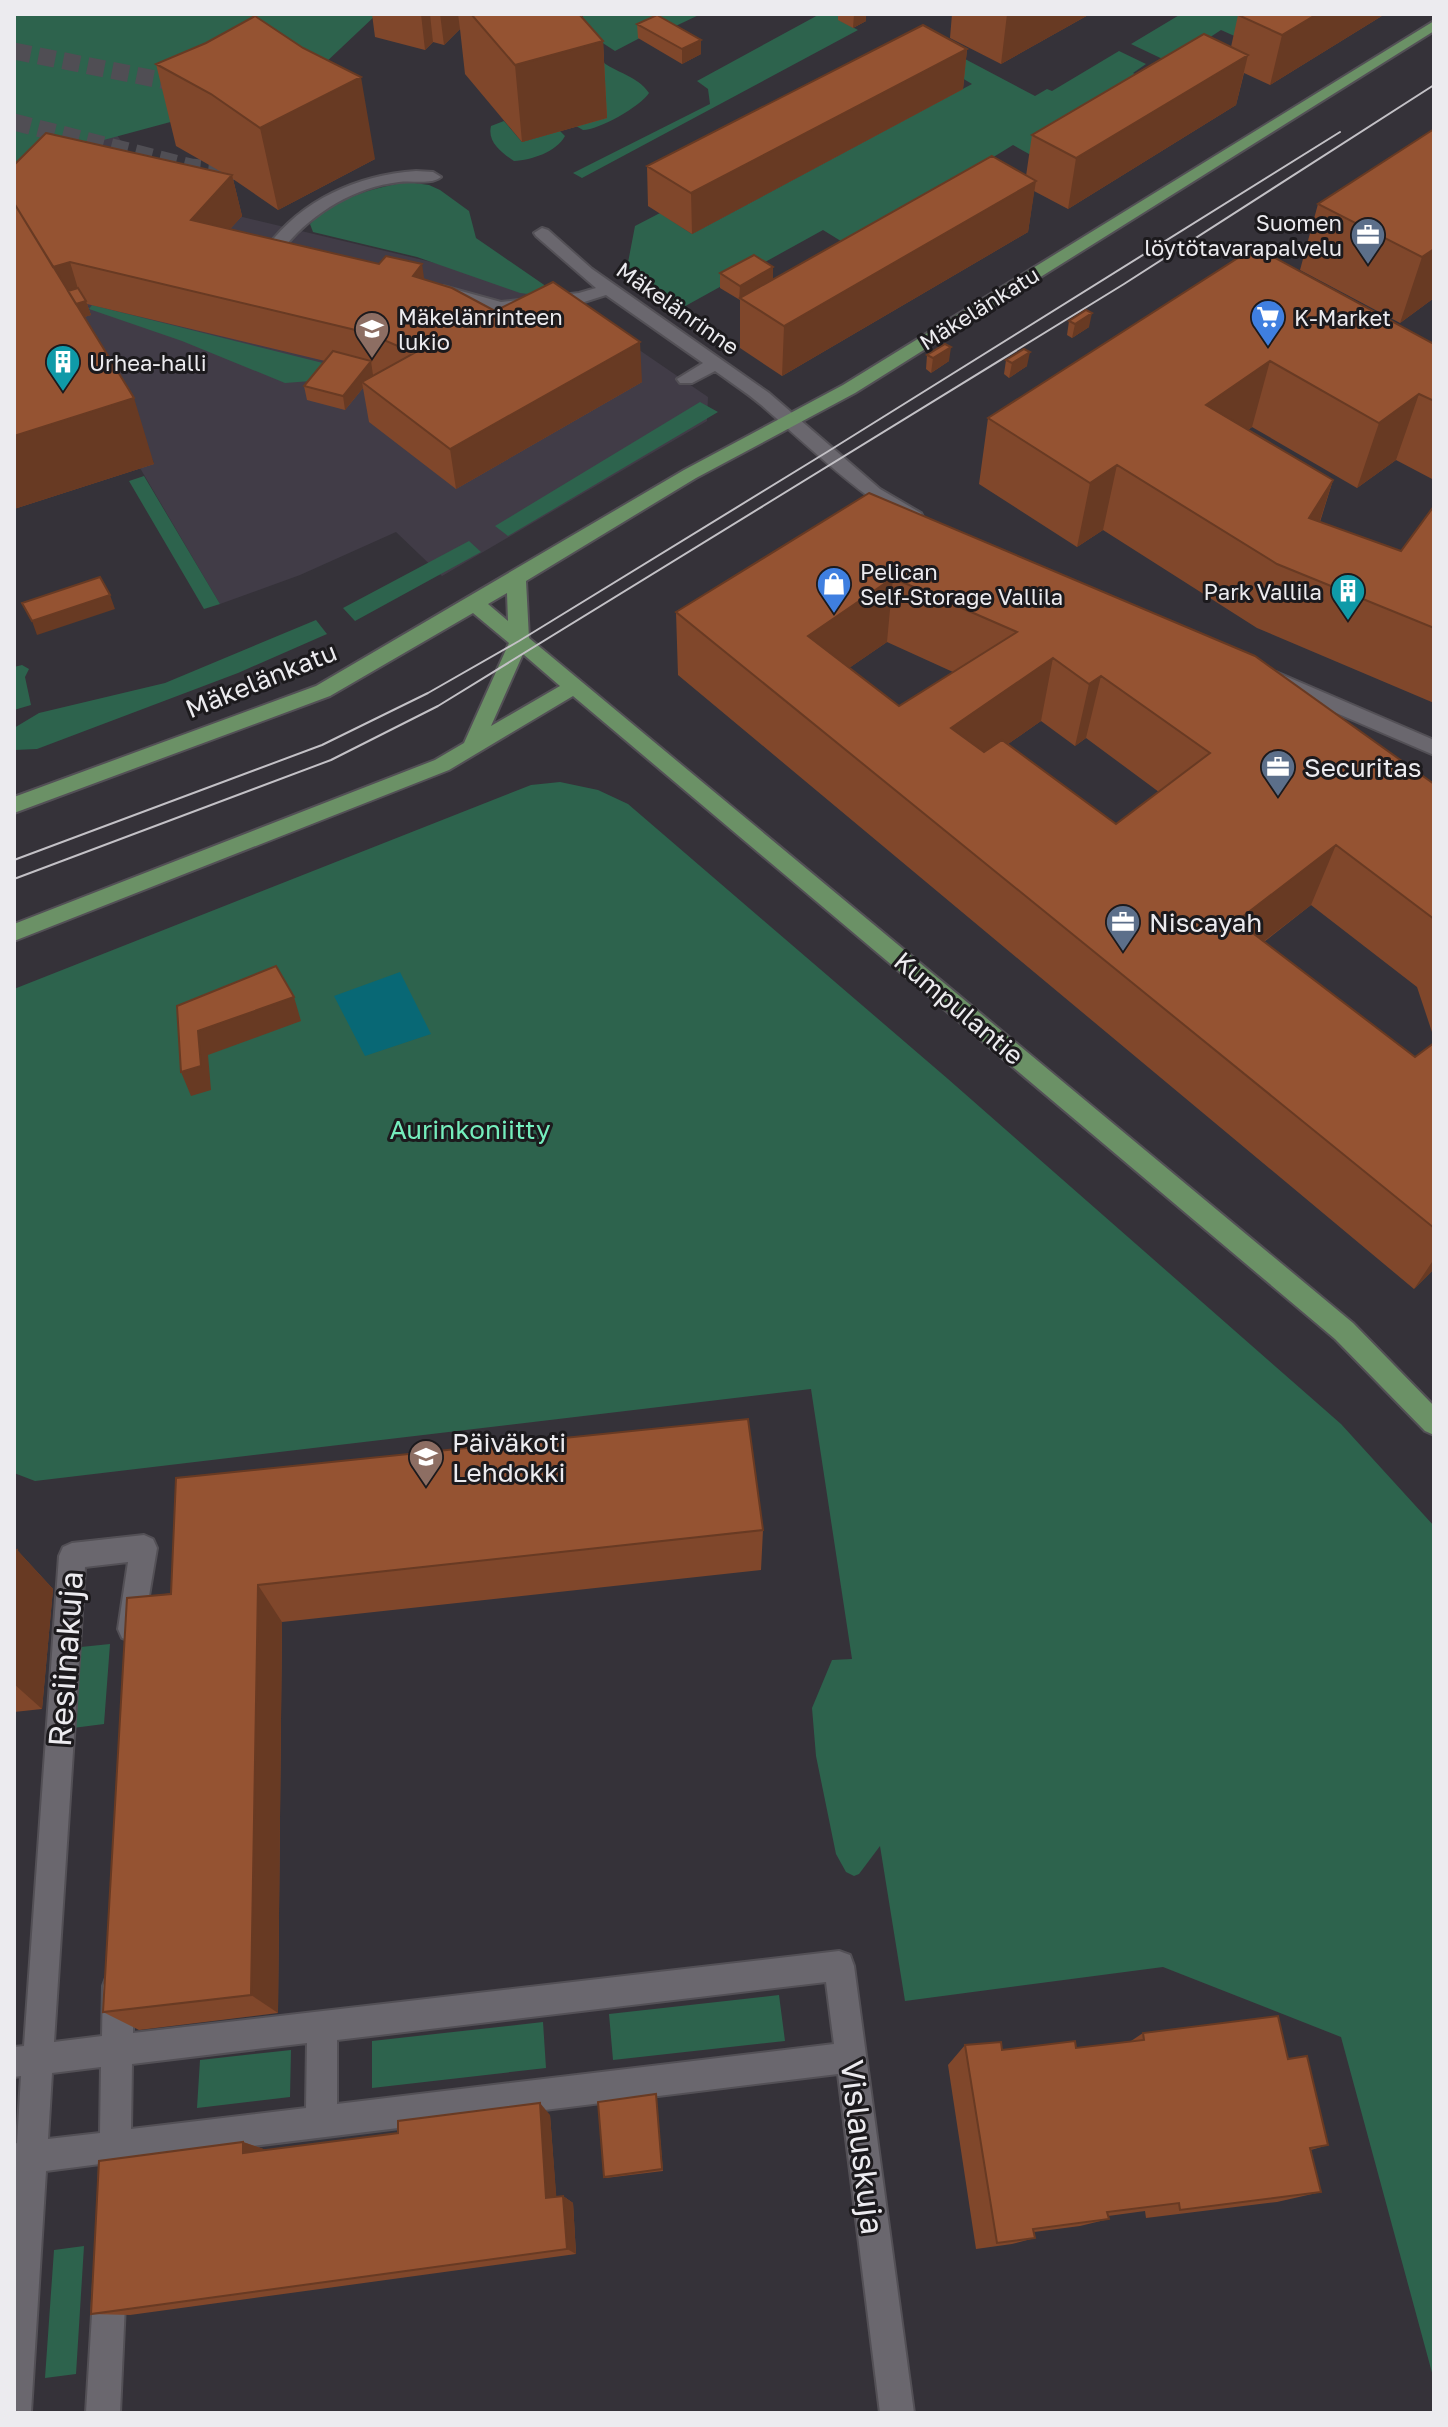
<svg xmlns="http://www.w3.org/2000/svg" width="1448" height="2427" font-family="'Golos Text',sans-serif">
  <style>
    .built { fill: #413c47 }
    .green { fill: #2d634d }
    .water { fill: #086875 }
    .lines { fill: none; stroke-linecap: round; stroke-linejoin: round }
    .minor-tunnel { stroke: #504e54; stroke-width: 17; stroke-dasharray: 17 8; stroke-linecap: butt }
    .minor-casing { stroke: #535056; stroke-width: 4 }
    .major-casing { stroke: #535056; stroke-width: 4 }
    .minor { fill: #6a676e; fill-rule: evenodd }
    .major { fill: #6b9166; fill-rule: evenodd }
    .tram { stroke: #c3c1c6; stroke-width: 2 }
    .wall { fill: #80472b; fill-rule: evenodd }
    .shaded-wall { fill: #683a23 }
    .building { fill: #955332; stroke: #683a23; stroke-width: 2; fill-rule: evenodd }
    .labels { text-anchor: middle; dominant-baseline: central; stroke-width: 6; stroke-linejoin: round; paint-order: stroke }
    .far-poi-label { font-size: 22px; fill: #ecebef; stroke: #1c1a1d; text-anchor: start }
    .far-street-label { font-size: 22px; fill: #ecebef; stroke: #1c1a1d }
    .street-label { font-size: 26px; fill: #ecebef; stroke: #1c1a1d }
    .poi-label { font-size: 26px; fill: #ecebef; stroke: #1c1a1d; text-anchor: start }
    .park-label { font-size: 26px; fill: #75eebd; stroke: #1c1a1d }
    .near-street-label { font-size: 32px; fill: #ecebef; stroke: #1c1a1d }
  </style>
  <rect width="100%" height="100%" fill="#353239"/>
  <path class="built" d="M117,135L159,197L553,291L708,397L707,421L442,576L396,532L300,575L220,604L140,468L154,463L14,173L74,148Z"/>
  <path class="green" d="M14,14H377L323,65L189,117L74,148L14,173Z
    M583,14H701L663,32L657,29L615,51L595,38L583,25Z
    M820,14H849L839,20L858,30L582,178L573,173L710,104L708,89L697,81Z
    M1181,14H1274L1239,38L1221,30L1171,63L1131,44Z
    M1119,51L1146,64L1133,73L1159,86L1029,154L1013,145L948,185L870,259L823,230L680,309L626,273L635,226L660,213L692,234L972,84L947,69L965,59L1035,96L1047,89L1052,91Z
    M600,60C616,73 638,76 649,93C641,106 599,130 583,130L576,126L607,117Z
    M504,121L522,142L560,131L565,136C556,152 532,160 514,161C502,153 487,142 491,126Z
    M407,182L429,185L440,190L469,211L476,238L553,291L537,295L520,293L417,257L313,232L310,224C336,198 372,188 407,182Z
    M92,305L335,366L311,381L285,383L182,341L89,309Z
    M700,402L718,412L508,536L495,526Z
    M144,476L220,604L204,609L129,481Z
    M469,541L481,552L355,621L343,608Z
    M316,620L327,634L238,673L37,749L14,750V728L39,713L165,683Z
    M22,665L29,669L25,677L31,705L14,710V667Z
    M560,782L598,790L628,804L948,1079L1341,1424L1434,1526V2380L1341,2037L1163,1967L905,2001L880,1846L859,1874L854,1876L846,1872L836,1854L816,1756L812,1708L832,1660L852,1659L811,1389L35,1481L14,1473V989L531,785Z
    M110,1644L104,1724L65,1729L71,1648Z
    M779,1995L785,2041L613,2060L609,2014Z
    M543,2022L546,2068L372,2088V2041Z
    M291,2050L290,2097L197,2108L200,2060Z
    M84,2246L76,2374L45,2378L54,2250Z"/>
  <path class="water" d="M400,972L431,1034L365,1056L334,996Z"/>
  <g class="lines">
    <path class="minor-tunnel" d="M14,51L191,86
      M14,122L191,167L250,173"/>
    <defs>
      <path id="minor" d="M416,171L433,172L441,177C431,185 412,180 399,182C355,187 314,212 286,245L305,250L307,253L305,256L269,250L267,247C302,200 357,175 416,171Z
        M542,228L548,230L592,269L769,393L880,489L921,513L923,517L921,521C892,529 786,425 760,404C746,392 730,382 715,371L692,383H680L677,379L703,363L606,295L581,303L501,312L437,295L435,291L443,286L501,302L579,293L596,288L536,236L534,233Z
        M1276,672L1434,740V755L1269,684L1266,679Z
        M144,1535L153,1539L157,1548L142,1638L132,1642L122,1638L118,1629L128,1562L85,1567L54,2042L102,2036L103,1986L107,1975L118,1971L129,1975L133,1986V2033L839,1951L850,1955L854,1966L914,2413H880L838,2074L131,2161V2189L126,2200L115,2205L104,2200L99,2189L100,2164L46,2171L31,2412L14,2413V2144L17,2143L21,2076L14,2077V2047L24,2046L59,1556L63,1547L72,1543ZM826,1982L834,2044L337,2104V2040ZM307,2043L306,2108L131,2129L132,2064ZM101,2067L100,2133L48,2139L52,2073Z
        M110,2266L121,2271L126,2282L120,2413H86L94,2282L99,2271Z"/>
      <path id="major" d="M1434,21V31L855,393L696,478L526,581L529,638L1353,1323L1434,1406V1435L1425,1431L1335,1339L573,696L449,770L14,941V924L435,760L464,743L509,643L473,613L330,696L14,813V797L316,686L684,470L843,385ZM507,593L508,621L488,604ZM523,654L560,686L491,726Z"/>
    </defs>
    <use href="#minor" class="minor-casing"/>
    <use href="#major" class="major-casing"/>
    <use href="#minor" class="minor"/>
    <use href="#major" class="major"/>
    <path class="tram" d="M14,860L322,745L428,693L519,641L827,452L1340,132
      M14,879L331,760L438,706L1124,284L1434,85"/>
  </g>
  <path class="wall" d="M372,14H579L603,41L607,118L522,142L465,74L460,29L444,45L433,42L425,50L375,37Z
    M838,14H866V21L853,28L838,20Z
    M952,14H1090L1001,64L950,38Z
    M1385,14L1270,85L1244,73L1236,105L1068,209L1034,191L1028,232L782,376L740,348V300L720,288V273L773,267V279L1026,176L1032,135L1231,47L1238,15Z
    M637,24L701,40V54L682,64L638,38Z
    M967,49L963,89L692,234L648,206L647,166Z
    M156,64L375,159L278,210L233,179L242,216L230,229L424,280L495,311L642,382L456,489L369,422L363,388L345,410L307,400L304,386L325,361L87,304L91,315L84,317L154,464L14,509V165L225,174L176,146Z
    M1434,129V298L1400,323L1300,270L1318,204Z
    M1255,247L1434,344V480L1396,460L1357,488L1252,427L1248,430L1333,480L1320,522L1401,551L1434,506V703L1257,628L1103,530L1077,547L979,484L988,418Z
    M1069,321L1089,327L1072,338L1067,335Z
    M927,355L949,361L931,373L926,369Z
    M1006,360L1027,366L1009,378L1004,374Z
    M869,493L1434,784V1038L1417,987L1311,905L1264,942L1415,1057L1434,1043V1269L1414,1289L678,675L676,612ZM887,642L953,672L899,706L849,668ZM1041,721L1075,746L1086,738L1159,792L1116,824L1008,744Z
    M763,1530L761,1570L282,1622L278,2013L139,2030L103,2012L127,1598Z
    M17,1550L53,1589L42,1709L14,1712V1551Z
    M1143,2033L1288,2059L1328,2145L1311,2150L1321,2192L1277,2202L1146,2218L1145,2211L1108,2216L1109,2219L1080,2226L1034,2232L1035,2238L1012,2244L976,2249L948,2065L965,2045L1002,2050L1076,2048L1131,2041Z
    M656,2094L663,2171L606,2178L604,2177Z
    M550,2115L556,2196H563L573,2203L576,2254L130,2315L91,2314L243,2142L266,2150Z"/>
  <path class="shaded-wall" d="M421,14H430L433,42L425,50Z
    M440,14H458L460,29L444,45Z
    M854,14H866V21L853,28Z
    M1007,14H1090L1001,64Z
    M1317,14H1385L1270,85L1282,35Z
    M701,40V54L682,64V49Z
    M603,41L607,118L522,142L515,65Z
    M967,49L963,89L692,234L691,193Z
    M1248,55L1236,105L1068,209L1076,158Z
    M361,77L375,159L278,210L260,128Z
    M232,175L242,216L202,260L191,220Z
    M1036,181L1028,232L782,376L784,326Z
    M1434,249V298L1400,323L1422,257Z
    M70,262L82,302L86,301L91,315L69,322L47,269Z
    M422,264L428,305L413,276Z
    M773,267V281L740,298L739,300L740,286Z
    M1092,313L1089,327L1072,338L1075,324Z
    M640,342L642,382L456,489L450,449Z
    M951,347L949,361L931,373L933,358Z
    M1030,352L1027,366L1009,378L1012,363Z
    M371,361L373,375L362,382L363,388L345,410L343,396Z
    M1270,361L1252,427L1189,471L1206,405Z
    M1419,394L1396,460L1357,488L1379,423Z
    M134,398L154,464L14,509V436Z
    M1117,465L1103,530L1077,547L1090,483Z
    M1333,480L1312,545L1309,518Z
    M893,578L887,642L804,699L808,636Z
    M110,595L115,609L37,635L32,621Z
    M1053,658L1041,721L942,790L951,728Z
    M1101,676L1086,738L1075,746L1089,684Z
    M1336,845L1311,905L1215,979L1237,921Z
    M294,997L301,1021L208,1055L211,1090L191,1096L181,1072L198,1031Z
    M1434,1259V1269L1414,1289Z
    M17,1550L53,1589L42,1709L14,1684V1580Z
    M258,1585L282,1622L278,2013L251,1995Z
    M540,2103L550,2115L557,2205L546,2198Z
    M243,2142L272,2152L243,2153Z
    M563,2196L573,2203L576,2254L567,2249Z"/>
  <path class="building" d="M471,14H579L603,41L515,65Z
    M1239,14H1317L1282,35L1238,15Z
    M657,15L701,40L682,49L637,24Z
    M255,16L303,48L361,77L260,128L211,94L156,64L206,43Z
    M923,25L967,49L691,193L647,166Z
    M1204,34L1248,55L1076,158L1032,135Z
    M1434,129V249L1422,257L1318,204Z
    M46,133L232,175L191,220L379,264L386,256L422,264L413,276L452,288L495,311L553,282L640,342L450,449L362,382L414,353L368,333L70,262L53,267L14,203V165Z
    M992,156L1036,181L784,326L740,298Z
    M14,203L134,398L14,436Z
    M1255,247L1434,344V401L1419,394L1379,423L1270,361L1206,405L1333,480L1309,518L1401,551L1434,506V628L1277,564L1117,465L1090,483L988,418Z
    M754,255L773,267L740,286L720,273Z
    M78,288L86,301L76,304L68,291Z
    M1086,310L1092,313L1075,324L1069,321Z
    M945,344L951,347L933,358L927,355Z
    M1024,349L1030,352L1012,363L1006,360Z
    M333,351L371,361L343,396L304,386Z
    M869,493L1255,656L1434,784V919L1336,845L1237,921L1415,1057L1434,1043V1228L676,612ZM893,578L1017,632L899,706L808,636ZM1053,658L1089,684L1101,676L1210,753L1116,824L1002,740L984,752L951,728Z
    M100,577L110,595L32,621L22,603Z
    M276,966L294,997L198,1031L201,1066L181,1072L177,1006Z
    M748,1419L763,1530L258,1585L251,1995L103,2012L127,1598L171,1594L176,1478Z
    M17,1550L14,1580V1551Z
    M1278,2016L1288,2059L1307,2056L1328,2145L1310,2148L1321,2192L1180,2210L1179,2203L1107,2212L1109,2219L1033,2229L1035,2238L997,2243L965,2045L1001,2042L1002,2050L1075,2041L1076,2048L1144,2040L1143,2033Z
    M656,2094L662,2169L604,2177L598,2102Z
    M540,2103L546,2198L563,2196L567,2249L91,2314L99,2161L243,2142V2153L398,2133V2121Z"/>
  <defs>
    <symbol id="office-pin" viewBox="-11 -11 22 30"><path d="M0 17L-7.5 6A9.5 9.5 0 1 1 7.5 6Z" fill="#5c6f8a" stroke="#1c1a1d"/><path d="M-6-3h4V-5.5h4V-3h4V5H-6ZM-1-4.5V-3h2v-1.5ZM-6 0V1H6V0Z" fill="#fff"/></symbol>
    <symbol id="supermarket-pin" viewBox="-11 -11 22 30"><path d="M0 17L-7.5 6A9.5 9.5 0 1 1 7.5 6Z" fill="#3f7fe0" stroke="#1c1a1d"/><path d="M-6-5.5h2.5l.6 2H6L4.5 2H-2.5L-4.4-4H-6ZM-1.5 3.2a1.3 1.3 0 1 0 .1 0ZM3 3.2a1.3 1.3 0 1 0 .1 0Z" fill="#fff"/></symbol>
    <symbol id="school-pin" viewBox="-11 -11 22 30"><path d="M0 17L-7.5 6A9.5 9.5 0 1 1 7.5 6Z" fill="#8d6e63" stroke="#1c1a1d"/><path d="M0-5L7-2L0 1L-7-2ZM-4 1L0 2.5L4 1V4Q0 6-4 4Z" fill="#fff"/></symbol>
    <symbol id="building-pin" viewBox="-11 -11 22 30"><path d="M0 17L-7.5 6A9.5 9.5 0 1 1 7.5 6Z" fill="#0f9aa8" stroke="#1c1a1d"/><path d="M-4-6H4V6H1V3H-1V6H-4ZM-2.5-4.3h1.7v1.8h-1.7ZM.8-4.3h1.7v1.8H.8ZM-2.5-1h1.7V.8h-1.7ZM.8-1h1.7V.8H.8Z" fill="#fff"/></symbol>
    <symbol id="shop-pin" viewBox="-11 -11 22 30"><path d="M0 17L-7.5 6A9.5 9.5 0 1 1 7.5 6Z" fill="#3f7fe0" stroke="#1c1a1d"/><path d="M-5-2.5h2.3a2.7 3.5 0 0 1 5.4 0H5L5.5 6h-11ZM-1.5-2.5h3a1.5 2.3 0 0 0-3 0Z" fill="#fff"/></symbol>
  </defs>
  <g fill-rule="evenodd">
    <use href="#office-pin" x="1348" y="215" width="40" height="54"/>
    <use href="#supermarket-pin" x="1248" y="297" width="40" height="54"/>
    <use href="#school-pin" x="352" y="309" width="40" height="54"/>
    <use href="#building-pin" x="43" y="342" width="40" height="54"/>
    <use href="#shop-pin" x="814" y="564" width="40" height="54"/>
    <use href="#building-pin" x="1328" y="571" width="40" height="54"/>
    <use href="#office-pin" x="1258" y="747" width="40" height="54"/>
    <use href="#office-pin" x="1103" y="902" width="40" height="54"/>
    <use href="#school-pin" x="406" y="1437" width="40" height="54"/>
  </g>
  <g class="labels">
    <g class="far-poi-label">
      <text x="1342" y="222" text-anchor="end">Suomen<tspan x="1342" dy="25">löytötavarapalvelu</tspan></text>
      <text x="398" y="316">Mäkelänrinteen<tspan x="398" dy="25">lukio</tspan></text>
      <text x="1294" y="317">K-Market</text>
      <text x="89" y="362">Urhea-halli</text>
      <text x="860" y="571">Pelican<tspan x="860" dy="25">Self-Storage Vallila</tspan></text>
      <text x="1322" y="591" text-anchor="end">Park Vallila</text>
    </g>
    <g class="far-street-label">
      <text transform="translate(678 308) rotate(35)">Mäkelänrinne</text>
      <text transform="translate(979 308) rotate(-32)">Mäkelänkatu</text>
    </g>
    <g class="street-label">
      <text transform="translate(261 680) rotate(-22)">Mäkelänkatu</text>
      <text transform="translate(959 1008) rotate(40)">Kumpulantie</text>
    </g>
    <g class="poi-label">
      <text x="1304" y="767">Securitas</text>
      <text x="1149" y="922">Niscayah</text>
      <text x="452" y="1442">Päiväkoti<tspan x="452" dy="30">Lehdokki</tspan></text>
    </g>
    <g class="park-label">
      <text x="470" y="1129">Aurinkoniitty</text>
    </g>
    <g class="near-street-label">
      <text transform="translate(65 1659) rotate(-86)">Resiinakuja</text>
      <text transform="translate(863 2147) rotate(83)">Vislauskuja</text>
    </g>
  </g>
  <rect width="1448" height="2427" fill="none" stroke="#ecebef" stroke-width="32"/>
</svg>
